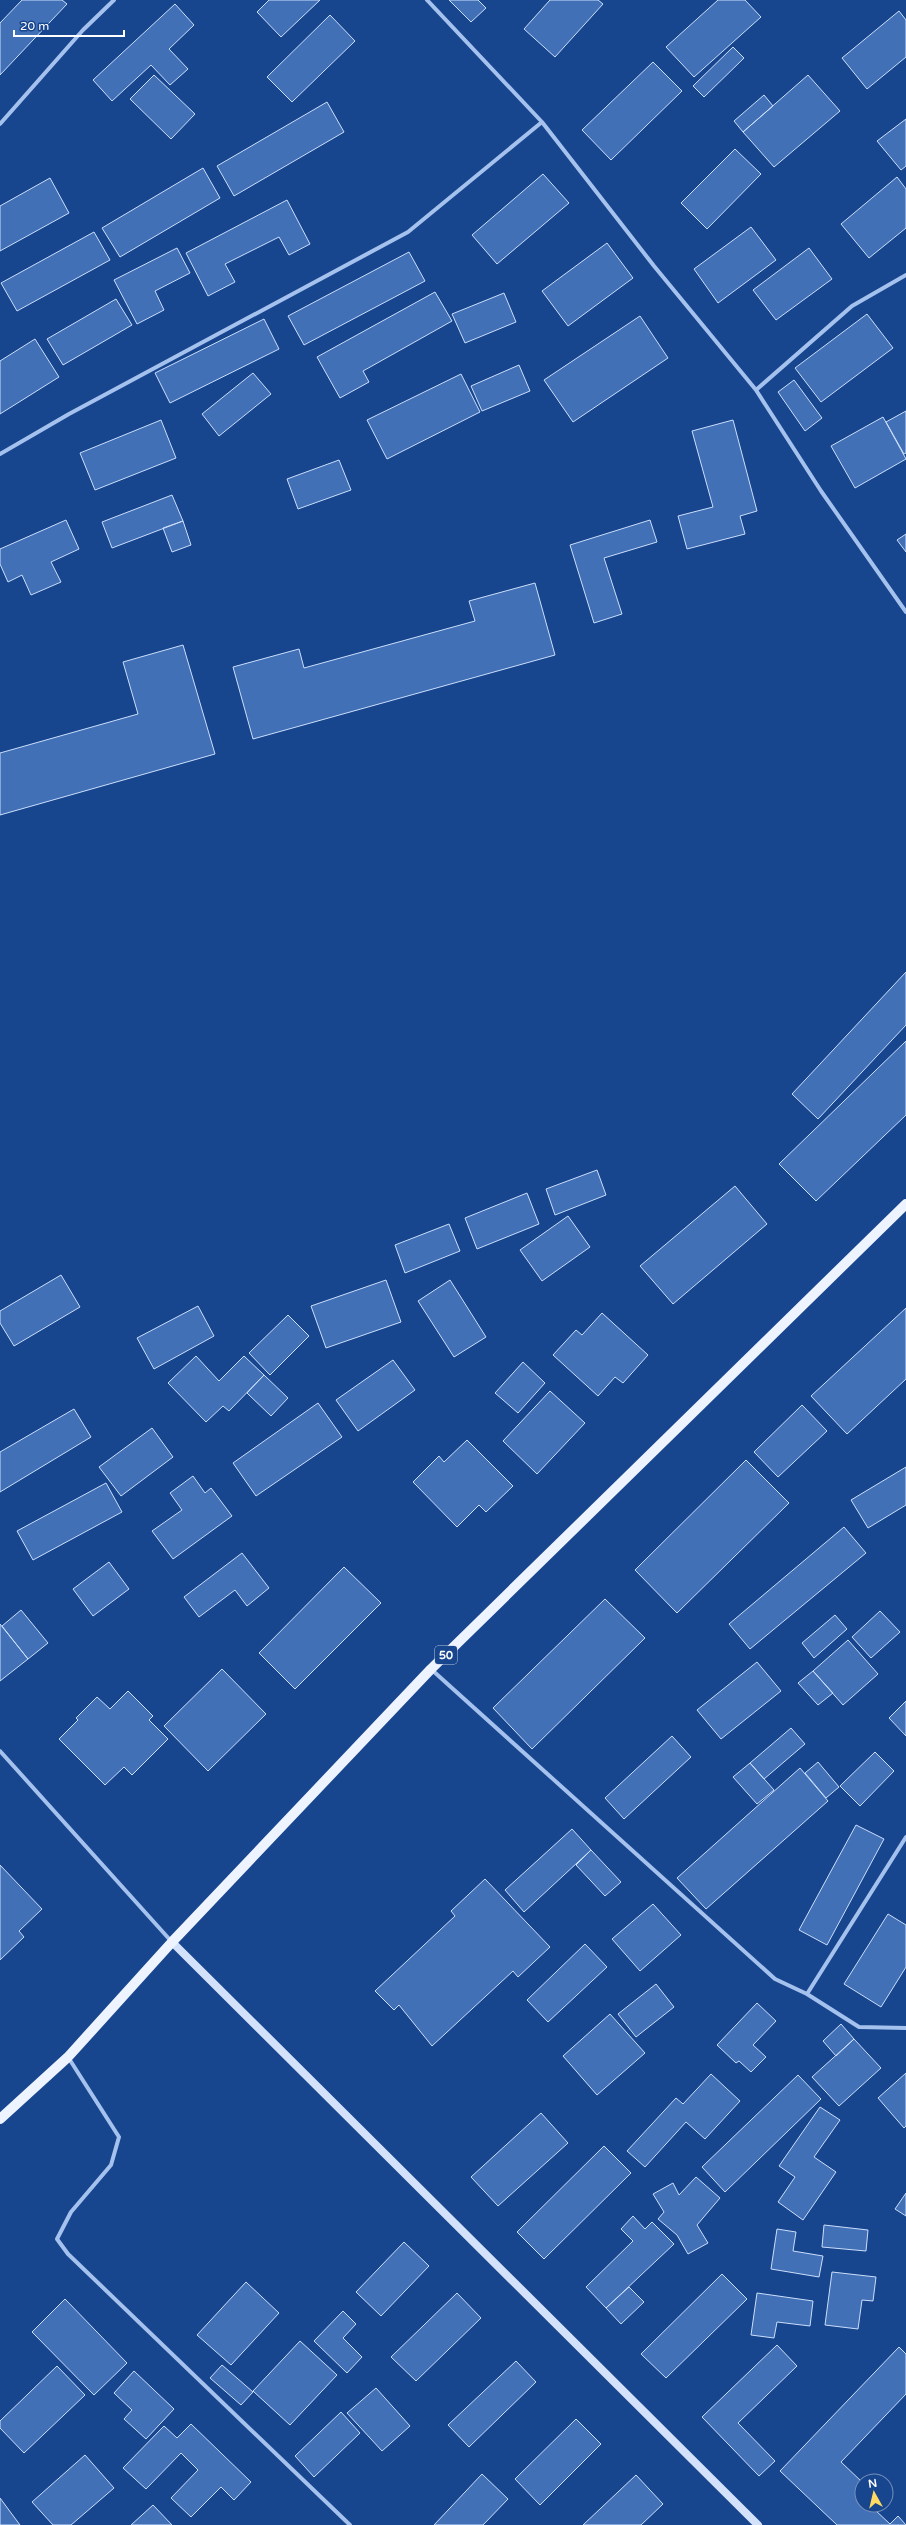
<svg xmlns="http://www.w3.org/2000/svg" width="906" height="2525" font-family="'Varela Round',sans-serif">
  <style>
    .building { fill: #4170b7; stroke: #cbdefb }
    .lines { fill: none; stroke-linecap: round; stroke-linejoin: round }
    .street { stroke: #a5c2ef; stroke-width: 4 }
    .secondary { stroke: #d3e2fa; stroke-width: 8 }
    .primary { stroke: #edf3ff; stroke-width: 10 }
    .labels { text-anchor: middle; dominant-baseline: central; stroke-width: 4; stroke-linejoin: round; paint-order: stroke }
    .shield { fill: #18468e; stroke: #bac8dd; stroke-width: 1 }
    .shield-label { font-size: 11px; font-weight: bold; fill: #fff }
  </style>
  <rect width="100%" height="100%" fill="#18468e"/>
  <path class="building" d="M22,0H62L67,4L0,75V23Z
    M269,0H320L281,37L257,12Z
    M449,0H478L486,8L471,22Z
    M550,0H598L603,4L555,57L524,29Z
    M718,0H745L761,17L694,77L666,47Z
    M175,4L194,25L169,49L188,69L170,85L151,65L112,101L93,80Z
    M899,11L906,20V57L867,89L842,58Z
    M330,15L355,41L292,102L267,77Z
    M733,47L744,58L704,97L693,86Z
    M653,62L682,91L611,160L582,130Z
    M154,75L195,114L171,139L130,99Z
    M808,75L840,111L774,167L743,132Z
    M764,95L773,106L743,132L734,121Z
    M327,102L344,132L234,196L217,166Z
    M906,119V166L901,170L877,141Z
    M735,149L761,174L707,229L681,203Z
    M203,168L220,198L120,257L102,228Z
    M543,174L569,203L497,264L472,235Z
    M897,177L906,189V228L869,258L841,224Z
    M50,178L69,213L0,251V206Z
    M287,200L310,244L289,255L279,237L225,264L235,282L208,296L186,253Z
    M751,227L776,260L718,303L694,269Z
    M94,232L110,260L17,311L1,283Z
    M607,243L633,278L568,326L542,291Z
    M177,248L190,273L155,291L164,310L137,324L114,280Z
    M809,248L832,279L776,320L753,290Z
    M409,252L425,281L304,345L288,316Z
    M435,292L452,321L363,371L369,382L340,398L317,357Z
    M504,293L516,322L465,343L452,314Z
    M116,299L132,325L63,365L47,339Z
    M867,314L893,348L821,402L795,368Z
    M640,316L668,358L573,422L544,380Z
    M264,319L279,349L170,403L155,373Z
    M35,339L59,377L0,414V361Z
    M519,365L530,391L482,411L471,386Z
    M253,373L271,394L219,436L202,414Z
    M461,374L480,412L387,459L367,420Z
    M794,380L822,418L805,431L778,392Z
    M906,411V453L904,454L886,422Z
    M883,417L906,459L855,488L831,446Z
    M161,420L176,458L95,490L80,453Z
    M733,420L757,511L740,516L745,534L687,549L678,516L713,507L692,431Z
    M339,460L351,490L298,509L287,479Z
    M172,495L183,521L112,548L102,522Z
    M66,520L79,549L51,562L61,582L31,595L22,575L8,582L0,564V549Z
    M650,520L657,542L604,558L622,614L594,623L570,545Z
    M183,521L191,545L172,552L163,528Z
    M906,534V552L897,540Z
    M535,583L555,655L253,739L233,667L299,649L304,668L475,621L469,601Z
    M183,645L215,754L0,815V753L138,714L123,662Z
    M906,972V1025L818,1119L792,1094Z
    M906,1041V1115L816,1201L779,1164Z
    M597,1170L606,1195L555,1215L546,1189Z
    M735,1186L767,1224L673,1304L640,1266Z
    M527,1193L539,1224L477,1249L465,1218Z
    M568,1216L590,1247L542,1281L520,1250Z
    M449,1224L460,1251L405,1273L395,1245Z
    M61,1275L80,1307L14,1346L0,1323V1311Z
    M386,1280L401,1322L326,1348L311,1306Z
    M450,1280L486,1337L454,1357L418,1301Z
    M198,1306L214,1336L154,1369L137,1338Z
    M906,1308V1379L847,1434L811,1396Z
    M602,1313L648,1355L623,1383L615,1377L598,1396L553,1355L576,1330L582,1335Z
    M288,1315L309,1336L270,1375L249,1353Z
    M196,1356L219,1381L244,1356L264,1375L229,1411L223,1406L206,1422L168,1383Z
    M393,1360L415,1390L358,1431L336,1400Z
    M523,1362L545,1383L518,1413L495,1393Z
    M264,1375L288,1398L271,1416L247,1393Z
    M550,1391L585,1423L537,1474L503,1441Z
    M318,1403L342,1437L256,1496L233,1463Z
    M802,1405L827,1431L778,1477L754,1452Z
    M74,1409L91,1437L0,1492V1452Z
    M152,1428L173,1457L121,1496L99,1467Z
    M467,1440L513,1486L486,1512L479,1505L457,1527L413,1482L439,1456L444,1462Z
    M746,1460L789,1503L677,1613L635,1570Z
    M906,1467V1505L868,1528L851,1500Z
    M193,1476L205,1493L211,1488L232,1516L173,1559L152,1531L182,1510L170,1493Z
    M106,1483L122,1512L33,1560L17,1531Z
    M844,1527L866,1553L750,1649L729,1624Z
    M242,1553L269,1588L247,1606L235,1590L199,1617L184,1597Z
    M109,1562L129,1589L93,1616L73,1589Z
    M344,1567L381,1603L295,1689L259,1653Z
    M605,1599L645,1638L532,1749L493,1708Z
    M21,1610L48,1643L28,1659L2,1626Z
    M880,1611L900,1632L871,1658L852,1637Z
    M835,1615L847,1629L814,1658L802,1643Z
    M0,1624L28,1659L0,1681Z
    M848,1640L878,1674L843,1705L813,1671Z
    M757,1662L781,1691L721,1739L697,1710Z
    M222,1669L266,1714L208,1771L164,1726Z
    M813,1671L833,1693L818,1705L798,1683Z
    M128,1691L153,1716L149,1720L168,1739L132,1775L124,1767L105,1785L59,1739L78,1720L76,1718L97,1697L110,1709Z
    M906,1701V1736L889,1718Z
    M791,1728L805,1744L764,1779L750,1763Z
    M672,1736L691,1757L624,1819L605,1798Z
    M875,1752L894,1771L860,1806L840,1786Z
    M818,1762L839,1787L826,1798L805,1773Z
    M750,1763L774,1790L757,1804L733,1777Z
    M800,1768L828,1801L706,1909L677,1878Z
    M856,1825L884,1839L827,1945L799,1930Z
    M572,1829L591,1850L524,1912L505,1890Z
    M591,1850L621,1882L605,1896L576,1865Z
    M0,1865L42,1909L19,1931L24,1937L0,1960Z
    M485,1879L550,1947L518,1977L513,1971L432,2046L399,2005L394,2010L375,1991L455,1916L451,1911Z
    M653,1904L681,1935L640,1971L612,1939Z
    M888,1914L906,1925V1967L881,2007L844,1984Z
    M585,1944L607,1967L548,2022L527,2000Z
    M656,1984L674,2007L636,2037L618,2014Z
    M757,2003L776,2021L753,2045L766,2057L751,2072L739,2061L736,2063L717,2045Z
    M610,2014L645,2053L597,2095L563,2056Z
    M841,2024L854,2039L836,2056L823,2041Z
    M854,2039L881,2068L839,2106L812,2077Z
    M906,2073V2126L904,2128L878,2098Z
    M711,2074L740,2101L705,2139L686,2122L645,2167L627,2151L676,2098L683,2104Z
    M798,2075L821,2099L725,2192L702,2167Z
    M820,2107L840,2120L814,2157L836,2172L803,2220L778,2202L795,2177L779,2166Z
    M541,2113L568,2143L498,2206L471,2177Z
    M604,2146L631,2173L544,2259L517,2232Z
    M696,2177L720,2198L697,2225L708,2243L688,2254L677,2235L658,2219L664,2212L653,2194L673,2183L679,2195Z
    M906,2193V2216L895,2209Z
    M633,2216L645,2229L652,2222L674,2244L606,2308L586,2287L633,2241L621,2229Z
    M824,2225L868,2230L866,2251L822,2247Z
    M777,2229L796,2232L793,2251L823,2256L819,2277L771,2269Z
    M404,2242L429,2266L381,2316L356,2292Z
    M832,2272L876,2277L873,2301L862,2300L858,2329L825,2325Z
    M722,2274L747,2299L666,2378L641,2354Z
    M246,2282L279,2313L231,2365L197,2335Z
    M629,2287L644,2302L621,2324L606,2308Z
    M457,2293L481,2318L416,2381L391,2357Z
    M757,2293L813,2301L810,2326L777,2322L774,2338L751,2335Z
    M65,2299L127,2363L94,2395L32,2332Z
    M343,2311L356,2324L343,2338L362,2357L347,2373L314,2341Z
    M300,2341L337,2375L290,2425L253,2391Z
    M777,2345L797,2366L738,2423L775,2461L759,2476L702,2417Z
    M899,2347L906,2354V2394L841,2462L862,2482V2505H878L874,2509L890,2524L898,2516L906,2525H837L780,2471Z
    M516,2361L536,2382L469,2447L448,2425Z
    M222,2365L253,2392L241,2405L210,2378Z
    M57,2366L85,2395L24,2453L0,2428V2421Z
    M134,2371L174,2409L146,2439L124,2419L132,2410L114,2393Z
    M376,2388L410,2426L382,2451L347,2413Z
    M341,2412L360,2433L314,2477L295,2456Z
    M576,2419L601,2444L540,2505L515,2479Z
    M191,2424L251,2482L234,2500L221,2487L191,2517L171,2498L198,2470L181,2453L146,2489L123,2468L164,2426L177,2438Z
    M85,2455L114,2488L71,2525H53L32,2502Z
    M482,2474L508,2499L483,2525H434Z
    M636,2475L663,2504L641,2525H583Z
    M0,2498L20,2525H0Z
    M153,2505L172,2525H131Z"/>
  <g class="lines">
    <path class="street" d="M427,0L542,122L654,266L756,390L821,491L906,612
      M0,124L83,30L114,0
      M756,390L852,306L906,275
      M0,454L69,414L408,232L542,122
      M432,1670L775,1979L807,1994L859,2027L906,2028
      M0,1751L171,1941
      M807,1994L906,1837
      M68,2057L119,2137L111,2165L71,2212L57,2239L68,2254L350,2525"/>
    <path class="secondary" d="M172,1942L758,2525"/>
    <path class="primary" d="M0,2119L68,2057L172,1942L431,1669L906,1204"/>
  </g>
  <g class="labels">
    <rect class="shield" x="435" y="1646" width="22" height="18" rx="3"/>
    <g class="shield-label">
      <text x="446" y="1655">50</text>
    </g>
  </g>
  <g transform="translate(874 2493) rotate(352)"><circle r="19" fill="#18468e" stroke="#7490bb"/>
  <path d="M0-3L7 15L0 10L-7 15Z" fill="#ffda63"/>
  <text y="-6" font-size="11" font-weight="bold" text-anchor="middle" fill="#ffffff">N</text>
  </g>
  <path d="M14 30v6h110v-6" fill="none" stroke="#ffffff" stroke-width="2"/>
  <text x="20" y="30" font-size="12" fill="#ffffff" stroke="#18468e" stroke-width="3" paint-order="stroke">20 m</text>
</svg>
